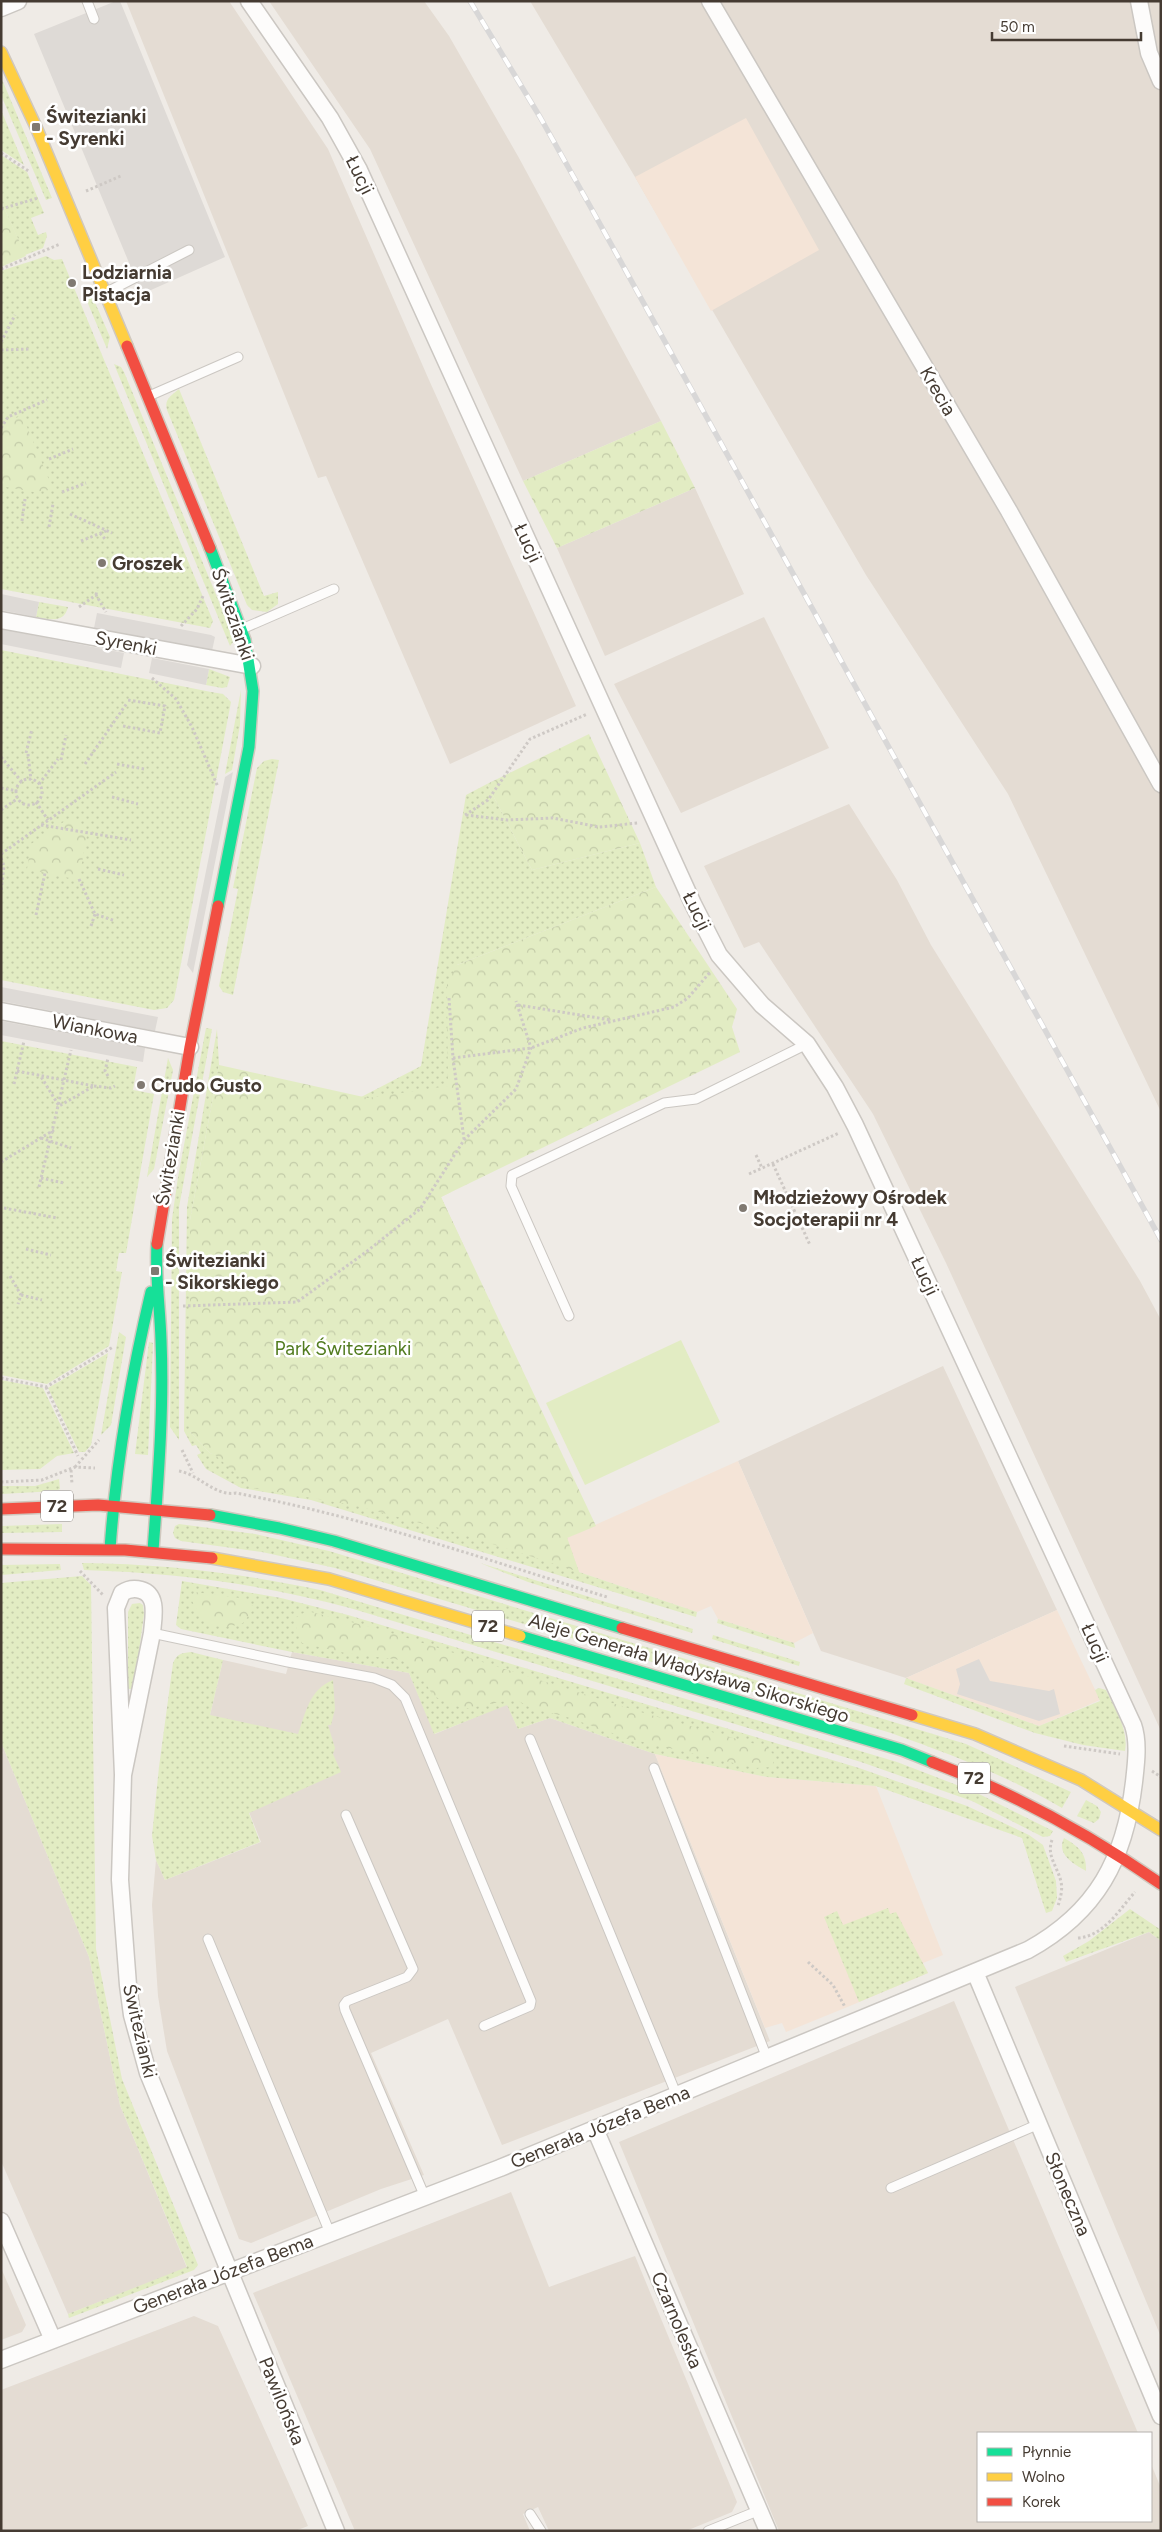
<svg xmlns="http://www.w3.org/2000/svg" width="1162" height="2532" font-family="Figtree,sans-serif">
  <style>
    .residential { fill: #e4dcd3 }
    .commercial { fill: #f4e4d7 }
    .grass { fill: url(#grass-dots) }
    .forest { fill: url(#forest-crowns) }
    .garden { fill: #e2ecc3 }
    .parking { fill: #dedad6 }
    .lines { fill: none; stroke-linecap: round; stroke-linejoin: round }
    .lane-casing { stroke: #cbc7c2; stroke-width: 11 }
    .street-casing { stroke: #cbc7c2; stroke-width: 19 }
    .fast-casing { stroke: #d0c8be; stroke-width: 14 }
    .slow-casing { stroke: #d0c8be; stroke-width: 14 }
    .jam-casing { stroke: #d0c8be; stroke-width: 14 }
    .path { stroke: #cec9c5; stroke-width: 3; stroke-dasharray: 2.5 2.5; stroke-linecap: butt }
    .lane { stroke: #fdfcfb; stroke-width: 9 }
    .street { stroke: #fdfcfb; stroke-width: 16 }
    .fast { stroke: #16e098; stroke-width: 11 }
    .slow { stroke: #ffcf43; stroke-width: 11 }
    .jam { stroke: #f24e42; stroke-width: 11 }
    .rail-casing { stroke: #d8d7d7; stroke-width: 5.5 }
    .rail { stroke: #fff; stroke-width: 4; stroke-dasharray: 11; stroke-linecap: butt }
    .poi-dot { fill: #807971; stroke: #fff; stroke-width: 2 }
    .labels { text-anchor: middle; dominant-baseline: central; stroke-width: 5; stroke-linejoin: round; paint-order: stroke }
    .shield { fill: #fff; stroke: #7d7670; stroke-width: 1 }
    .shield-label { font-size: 18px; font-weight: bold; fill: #453b32 }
    .poi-label { font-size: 19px; font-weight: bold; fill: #453b32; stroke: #fff; text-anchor: start }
    .street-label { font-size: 19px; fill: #453b32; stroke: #fff }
    .park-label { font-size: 19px; fill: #527c20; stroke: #fff }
  </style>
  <defs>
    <pattern id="grass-dots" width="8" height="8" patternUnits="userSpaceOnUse" patternTransform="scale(1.25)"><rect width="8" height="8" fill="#e2ecc3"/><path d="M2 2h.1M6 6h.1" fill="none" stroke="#c3cba8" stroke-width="1.8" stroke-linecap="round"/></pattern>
    <pattern id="forest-crowns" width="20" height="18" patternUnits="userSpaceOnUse" patternTransform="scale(1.25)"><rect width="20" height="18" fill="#e2ecc3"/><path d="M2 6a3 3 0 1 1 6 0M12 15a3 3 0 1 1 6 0" fill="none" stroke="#c3cba8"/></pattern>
  </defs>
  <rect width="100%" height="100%" fill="#efebe6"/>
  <path class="residential" d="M126,1H229L328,149L429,380L576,706L450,764L326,476L318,478Z
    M269,1H424L449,36L519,158L661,421L523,481L370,149Z
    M530,1H1161V1112L1008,794L866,575L635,177Z
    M695,488L744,594L605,656L557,548Z
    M764,617L829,748L681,813L614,684Z
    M849,804L897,880L931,945L1140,1281L1161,1320V1731L946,1263L873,1114L759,942L744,948L704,866Z
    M943,1366L1057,1610L906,1678L821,1651L738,1461Z
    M292,1652L409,1673L435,1734L507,1704L518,1729L550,1718L655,1754L770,2041L502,2145L448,2019L371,2053L424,2175L381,2189L251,2243L239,2239L167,2051L158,1996L152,1905L156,1860L165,1880L261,1842L210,1715L223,1660L286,1674Z
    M1,1742L89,1957L120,2105L187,2268L68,2314L1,2161Z
    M1149,1932L1161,1941V2337L1015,1987Z
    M954,2001L1138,2433H978V2521H1151V2464L1161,2488V2531H779L619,2142Z
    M511,2192L549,2287L635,2256L737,2502L732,2512L686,2531H549L538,2507L523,2514L530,2531H355L253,2293Z
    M1,2268L26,2325L22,2332L1,2340Z
    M194,2316L218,2326L308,2526L295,2531H1V2390Z"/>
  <path class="commercial" d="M746,118L819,250L711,311L635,177Z
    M738,1461L813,1633L794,1643L718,1619L711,1606L697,1612L579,1572L566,1538Z
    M1057,1610L1100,1700L1039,1726L906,1678Z
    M655,1754L767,1777L876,1786L943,1955L923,1963L928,1973L845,2008L786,2032L782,2023L765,2028Z"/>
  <path class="grass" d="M1,77L52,198L46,200L1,95Z
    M1,110L24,165L1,150Z
    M1,155L27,172L44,213L31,218L38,235L46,232L47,236L43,248L25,255L1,201Z
    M46,256L54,260L62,259L213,621L210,628L1,589V271C17,265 31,262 46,256Z
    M90,291L110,337L107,349L84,294Z
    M114,364L121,367L124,372L224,614L233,642L230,646Z
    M179,389L264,596L278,592V604L267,612L252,610L247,605L167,410C164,399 171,396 179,389Z
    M39,602L68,607C64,624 49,619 36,617Z
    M1,650L211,692L223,694L231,702L174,1000L167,1008L154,1010L1,980Z
    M209,669L230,677L227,687L222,688L206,685Z
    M241,690L240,725L232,770L225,774Z
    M272,759L279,760L233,995L223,992L219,986L238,889L233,888L257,768L264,761Z
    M487,784L532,870L640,843L656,887L457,965L451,1192L441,1197L468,1255L579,1572L697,1612L696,1617L311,1500L241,1488L206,1469L197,1455L201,1453L196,1445L192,1446L184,1431L187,1207L217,1029L219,1065L190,1220V1432L210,1453L393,1503L338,1109L421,1066L466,795Z
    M206,1028L212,1029L179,1207V1440L170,1427L172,1219L178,1177Z
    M1,1041L137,1067L133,1090L154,1094L126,1253H119L116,1271L122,1272L109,1346L47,1384L1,1375Z
    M168,1058L173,1070L154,1169L147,1177Z
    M119,1332L126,1337L111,1425L101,1435Z
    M149,1342L153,1343L148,1455L135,1454Z
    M108,1353L91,1445L85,1452H79L48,1388Z
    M1,1380L43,1388L74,1453L57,1456L40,1469L1,1470Z
    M59,1479L60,1489L56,1491L1,1494V1486H35Z
    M62,1524V1532L1,1533V1526Z
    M179,1524L255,1534L329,1551L966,1744L1071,1792L1062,1808C1008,1776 950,1754 891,1733L335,1568L262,1552L181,1541L175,1538L173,1533L175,1526Z
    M82,1563C167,1564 238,1573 320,1590L897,1762L975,1792L1053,1831L1050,1836L1043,1837L972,1801L861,1762L350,1608C259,1584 179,1573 84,1570Z
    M480,1563L693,1629L692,1633L528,1582Z
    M60,1564L61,1570L1,1575V1565Z
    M82,1576L91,1585L96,1949L122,2079L198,2265L194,2270L69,2318L68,2314L187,2267L120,2105L89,1957L1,1742V1583Z
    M182,1581L281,1598L348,1615L859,1768L967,1806L1029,1835L1043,1845L1056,1881L1057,1898L1052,1911L1046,1913L1022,1838L876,1786L767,1777L655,1754L550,1718L518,1729L507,1705L434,1734L409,1673L292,1652L181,1629L176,1625Z
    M140,1603L143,1605L144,1614L134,1689H128V1612L132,1604Z
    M718,1619L794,1643L795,1648L717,1623Z
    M713,1635L800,1662L799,1666L712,1639Z
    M191,1652L223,1660L210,1715L298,1734C306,1712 309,1690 333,1680L335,1709L331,1725H328L335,1748L333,1754L341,1772L249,1813L260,1842L165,1880L156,1860L152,1836L159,1767L173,1663C177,1654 181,1653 191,1652Z
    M906,1678L1039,1726L1100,1701L1095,1690L1099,1688L1106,1690C1115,1709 1129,1730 1125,1751L1083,1745L1035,1733L904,1684Z
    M1086,1800L1097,1806L1101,1812L1099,1819L1094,1823L1077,1816Z
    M1064,1838C1078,1846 1087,1853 1086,1871C1074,1864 1056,1855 1064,1838Z
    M888,1908L890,1914L896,1912L928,1973L859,2002L824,1917L837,1911L843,1925Z
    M1130,1909L1161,1930V1941L1149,1932L1066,1962L1063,1956L1089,1941Z"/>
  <path class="forest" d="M1,201L26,256L1,267Z
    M22,415L52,487L49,490L34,492L1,486V433L8,422Z
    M661,421L695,488L557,548L523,481Z
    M589,734L640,843L532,870L487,784Z
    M71,817L85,829L87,834L79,880L27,869L31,844Z
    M656,887L737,1009L732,1027L740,1052L441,1197L596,1526L567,1538L579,1572L458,1533L353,1505L252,1488L215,1455L210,1453L190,1432V1220L219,1065L368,1098L448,1086L447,985L457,965Z
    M194,1592L240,1598L255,1607L243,1623L229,1627L214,1626L202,1619L192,1601Z
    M307,1611L375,1628L647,1714L766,1747L775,1756L772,1767L755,1768L626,1738L564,1716L533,1709L515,1699L464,1709L433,1696L419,1671L401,1660L345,1653L302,1643L293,1619Z"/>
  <path class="garden" d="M681,1340L720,1422L585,1485L546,1403Z"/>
  <path class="parking" d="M116,1H120L225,257L142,294L34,34Z
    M1,594L39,602L36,617L1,610Z
    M97,613L211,635L215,637L212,651L94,628Z
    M1,629L124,653L121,668L1,644Z
    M152,658L209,669L206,685L149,673Z
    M233,772L193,973L187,965L225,777Z
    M1,987L158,1017L155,1031L1,1001Z
    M1,1021L145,1048L143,1062L1,1035Z
    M979,1659L990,1681L1049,1691L1054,1689L1060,1714L1039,1721L957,1694L960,1684L956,1669Z"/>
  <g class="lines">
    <defs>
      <path id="lane" d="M87,1L94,19
        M107,292L189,250
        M149,396L238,357
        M242,629L334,589
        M569,1316L511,1186L512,1175L664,1103L696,1099L807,1044
        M152,1633L288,1662L374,1678L392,1685L405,1698L531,2001L530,2006L484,2026
        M530,1739L677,2096
        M654,1768L767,2058
        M346,1815L413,1969L407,1977L347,2001L344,2005L345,2010L425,2197
        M208,1939L330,2233
        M891,2188L1039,2124
        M530,2514L541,2531
        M708,2531L760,2510"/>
      <path id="street" d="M710,1L1009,511L1161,784
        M1139,1L1149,53L1161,81
        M1,8L18,1
        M1,620L252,666
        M1,1011L190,1047
        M123,1775L116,1608L122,1593C128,1589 134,1588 141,1590C159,1595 153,1619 152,1633L123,1775L120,1880L128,1985L132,2015L148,2073L336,2531
        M975,1972L1161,2416
        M595,2129L768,2531
        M1,2221L53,2340
        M1,2360L500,2168L1028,1950C1097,1912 1125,1859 1134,1782C1136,1764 1139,1742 1133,1725L855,1125L835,1087L807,1044L762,1005L719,955L693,904L359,170L330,118L249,1"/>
      <path id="fast" d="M210,548L245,640L253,691L249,747L218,906
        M210,1515L279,1528L334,1541L622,1628
        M110,1549C116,1462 131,1377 151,1292
        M153,1551C158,1481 164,1410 161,1340C160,1307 155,1277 157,1244
        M520,1636L902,1750L932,1762"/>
      <path id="slow" d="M1,52L36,127L127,346
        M212,1558L329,1579L520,1636
        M912,1715L975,1734L1081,1780L1161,1830"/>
      <path id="jam" d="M127,346L210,548
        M157,1244L190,1047L218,906
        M1,1509L98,1505L210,1515
        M1,1549L125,1550L212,1558
        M622,1628L912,1715
        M932,1762C1013,1793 1089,1834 1161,1884"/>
    </defs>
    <use href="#lane" class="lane-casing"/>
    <use href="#street" class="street-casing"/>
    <use href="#fast" class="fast-casing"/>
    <use href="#slow" class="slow-casing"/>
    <use href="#jam" class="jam-casing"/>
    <path class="path" d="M1,153L30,172
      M86,191L121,176
      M1,209L38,198
      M1,269L60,244
      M1,342L15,315
      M1,350L31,349
      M1,428L8,417L47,400
      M49,459L73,449
      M62,492L86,483
      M70,514L112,533
      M22,521L25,499
      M49,527L53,504
      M100,533L105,539
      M81,541L106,531
      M96,595L97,590
      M79,607L96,595L106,612
      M181,626L197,609L204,594
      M152,678L176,699L192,727L218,787
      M123,726L160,733L165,706L128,700
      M26,753L32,729
      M28,754L31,780
      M1,757L22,782
      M61,760L66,735
      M85,764L127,703
      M117,764L144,769
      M16 792a13 13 0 1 1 26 0a13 13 0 1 1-26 0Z
      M39,784L58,759
      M1,788L17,791
      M112,797L138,804
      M36,802L48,820
      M1,810L17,799
      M465,815L488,800L530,739L587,714
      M466,815L507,820L553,818L599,827L638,823
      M41,825L131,840
      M1,854L116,772
      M1,858L4,866L1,891
      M98,869L124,875
      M79,879L95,914L115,921
      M36,915L45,873
      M91,926L95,914
      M449,998L453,1058L464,1139
      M518,1005L611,1020
      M453,1058L531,1048L583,1028L674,1007L688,998L711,971
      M17,1071L94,1086L59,1106L40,1075
      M108,1076L105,1071L108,1058
      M14,1084L24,1041
      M94,1086L111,1088L115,1086
      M41,1138L71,1148
      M756,1155L762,1168
      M1,1162L54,1130
      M773,1164L810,1245
      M749,1174L839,1133
      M41,1178L64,1183
      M39,1187L71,1050
      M4,1208L57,1218
      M26,1249L51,1255
      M10,1276L21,1295L18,1304
      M21,1295L42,1300
      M183,1306L297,1302L366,1252L420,1209L464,1140L516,1089L531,1048L516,1001
      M1,1378L46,1387L113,1347
      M46,1387L78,1456
      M182,1450L193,1473
      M75,1467L99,1440
      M71,1470L72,1484
      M179,1471C198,1474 216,1497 236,1493C363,1517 485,1559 607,1597
      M1,1482L42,1480L75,1467L95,1468
      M80,1571L103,1595
      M1064,1746L1120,1754
      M1152,1771L1161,1777
      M1052,1840C1046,1856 1058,1867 1061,1882C1063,1890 1060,1899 1058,1906
      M1078,1938C1104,1936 1119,1910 1135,1892
      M808,1962L833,1985L845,2007"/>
    <use href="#lane" class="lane"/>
    <use href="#street" class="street"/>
    <use href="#fast" class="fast"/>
    <use href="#slow" class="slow"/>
    <use href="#jam" class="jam"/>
    <defs>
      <path id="rail" d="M470,1L540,117L590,206L1161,1240"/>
    </defs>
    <use href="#rail" class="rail-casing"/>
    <use href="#rail" class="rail"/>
  </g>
  <g class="poi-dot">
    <rect x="31" y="122" width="10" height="10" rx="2.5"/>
    <circle cx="72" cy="283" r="5"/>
    <circle cx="102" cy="563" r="5"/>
    <circle cx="141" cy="1085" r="5"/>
    <circle cx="743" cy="1208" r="5"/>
    <rect x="150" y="1266" width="10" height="10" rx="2.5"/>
  </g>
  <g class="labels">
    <g class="shield">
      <rect x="41" y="1490.5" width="32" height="31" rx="4"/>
      <rect x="472" y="1610.5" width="32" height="31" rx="4"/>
      <rect x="958" y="1762.5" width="32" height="31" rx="4"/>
    </g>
    <g class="shield-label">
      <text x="57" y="1506">72</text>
      <text x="488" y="1626">72</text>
      <text x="974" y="1778">72</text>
    </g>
    <g class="poi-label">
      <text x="46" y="116">Świtezianki<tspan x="46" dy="22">- Syrenki</tspan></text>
      <text x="82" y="272">Lodziarnia<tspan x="82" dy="22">Pistacja</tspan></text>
      <text x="112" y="563">Groszek</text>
      <text x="151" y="1085">Crudo Gusto</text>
      <text x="753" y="1197">Młodzieżowy Ośrodek<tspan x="753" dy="22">Socjoterapii nr 4</tspan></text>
      <text x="165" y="1260">Świtezianki<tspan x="165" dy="22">- Sikorskiego</tspan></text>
    </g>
    <g class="street-label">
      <text transform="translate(360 175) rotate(64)">Łucji</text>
      <text transform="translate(938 391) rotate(60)">Krecia</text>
      <text transform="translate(528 543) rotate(65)">Łucji</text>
      <text transform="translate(233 614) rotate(71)">Świtezianki</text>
      <text transform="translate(126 643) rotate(11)">Syrenki</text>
      <text transform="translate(697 911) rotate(64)">Łucji</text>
      <text transform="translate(95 1029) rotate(11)">Wiankowa</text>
      <text transform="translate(170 1158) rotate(-80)">Świtezianki</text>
      <text transform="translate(925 1276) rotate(65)">Łucji</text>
      <text transform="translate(1095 1643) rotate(66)">Łucji</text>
      <text transform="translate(689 1668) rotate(17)">Aleje Generała Władysława Sikorskiego</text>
      <text transform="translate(140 2031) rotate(77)">Świtezianki</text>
      <text transform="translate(600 2127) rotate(-22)">Generała Józefa Bema</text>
      <text transform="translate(1068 2194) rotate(67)">Słoneczna</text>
      <text transform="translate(223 2274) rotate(-21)">Generała Józefa Bema</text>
      <text transform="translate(677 2320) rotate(67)">Czarnoleska</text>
      <text transform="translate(282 2401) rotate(68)">Pawilońska</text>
    </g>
    <g class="park-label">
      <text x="343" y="1348">Park Świtezianki</text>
    </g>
  </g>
  <rect width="1162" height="2532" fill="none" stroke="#453b32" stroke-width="5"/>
  <rect x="977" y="2432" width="175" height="90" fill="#ffffff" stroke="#b5b1ad"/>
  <rect x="987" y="2448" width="25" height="8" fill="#16e098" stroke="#b5b1ad"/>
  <text x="1022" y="2457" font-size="15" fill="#453b32">Płynnie</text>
  <rect x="987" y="2473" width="25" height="8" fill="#ffcf43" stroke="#b5b1ad"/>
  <text x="1022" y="2482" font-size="15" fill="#453b32">Wolno</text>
  <rect x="987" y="2498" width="25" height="8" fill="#f24e42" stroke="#b5b1ad"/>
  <text x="1022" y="2507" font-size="15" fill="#453b32">Korek</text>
  <path d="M992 32v8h149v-8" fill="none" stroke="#453b32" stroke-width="2.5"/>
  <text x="1000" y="32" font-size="15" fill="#453b32" stroke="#ffffff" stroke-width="4" paint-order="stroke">50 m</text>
</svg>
